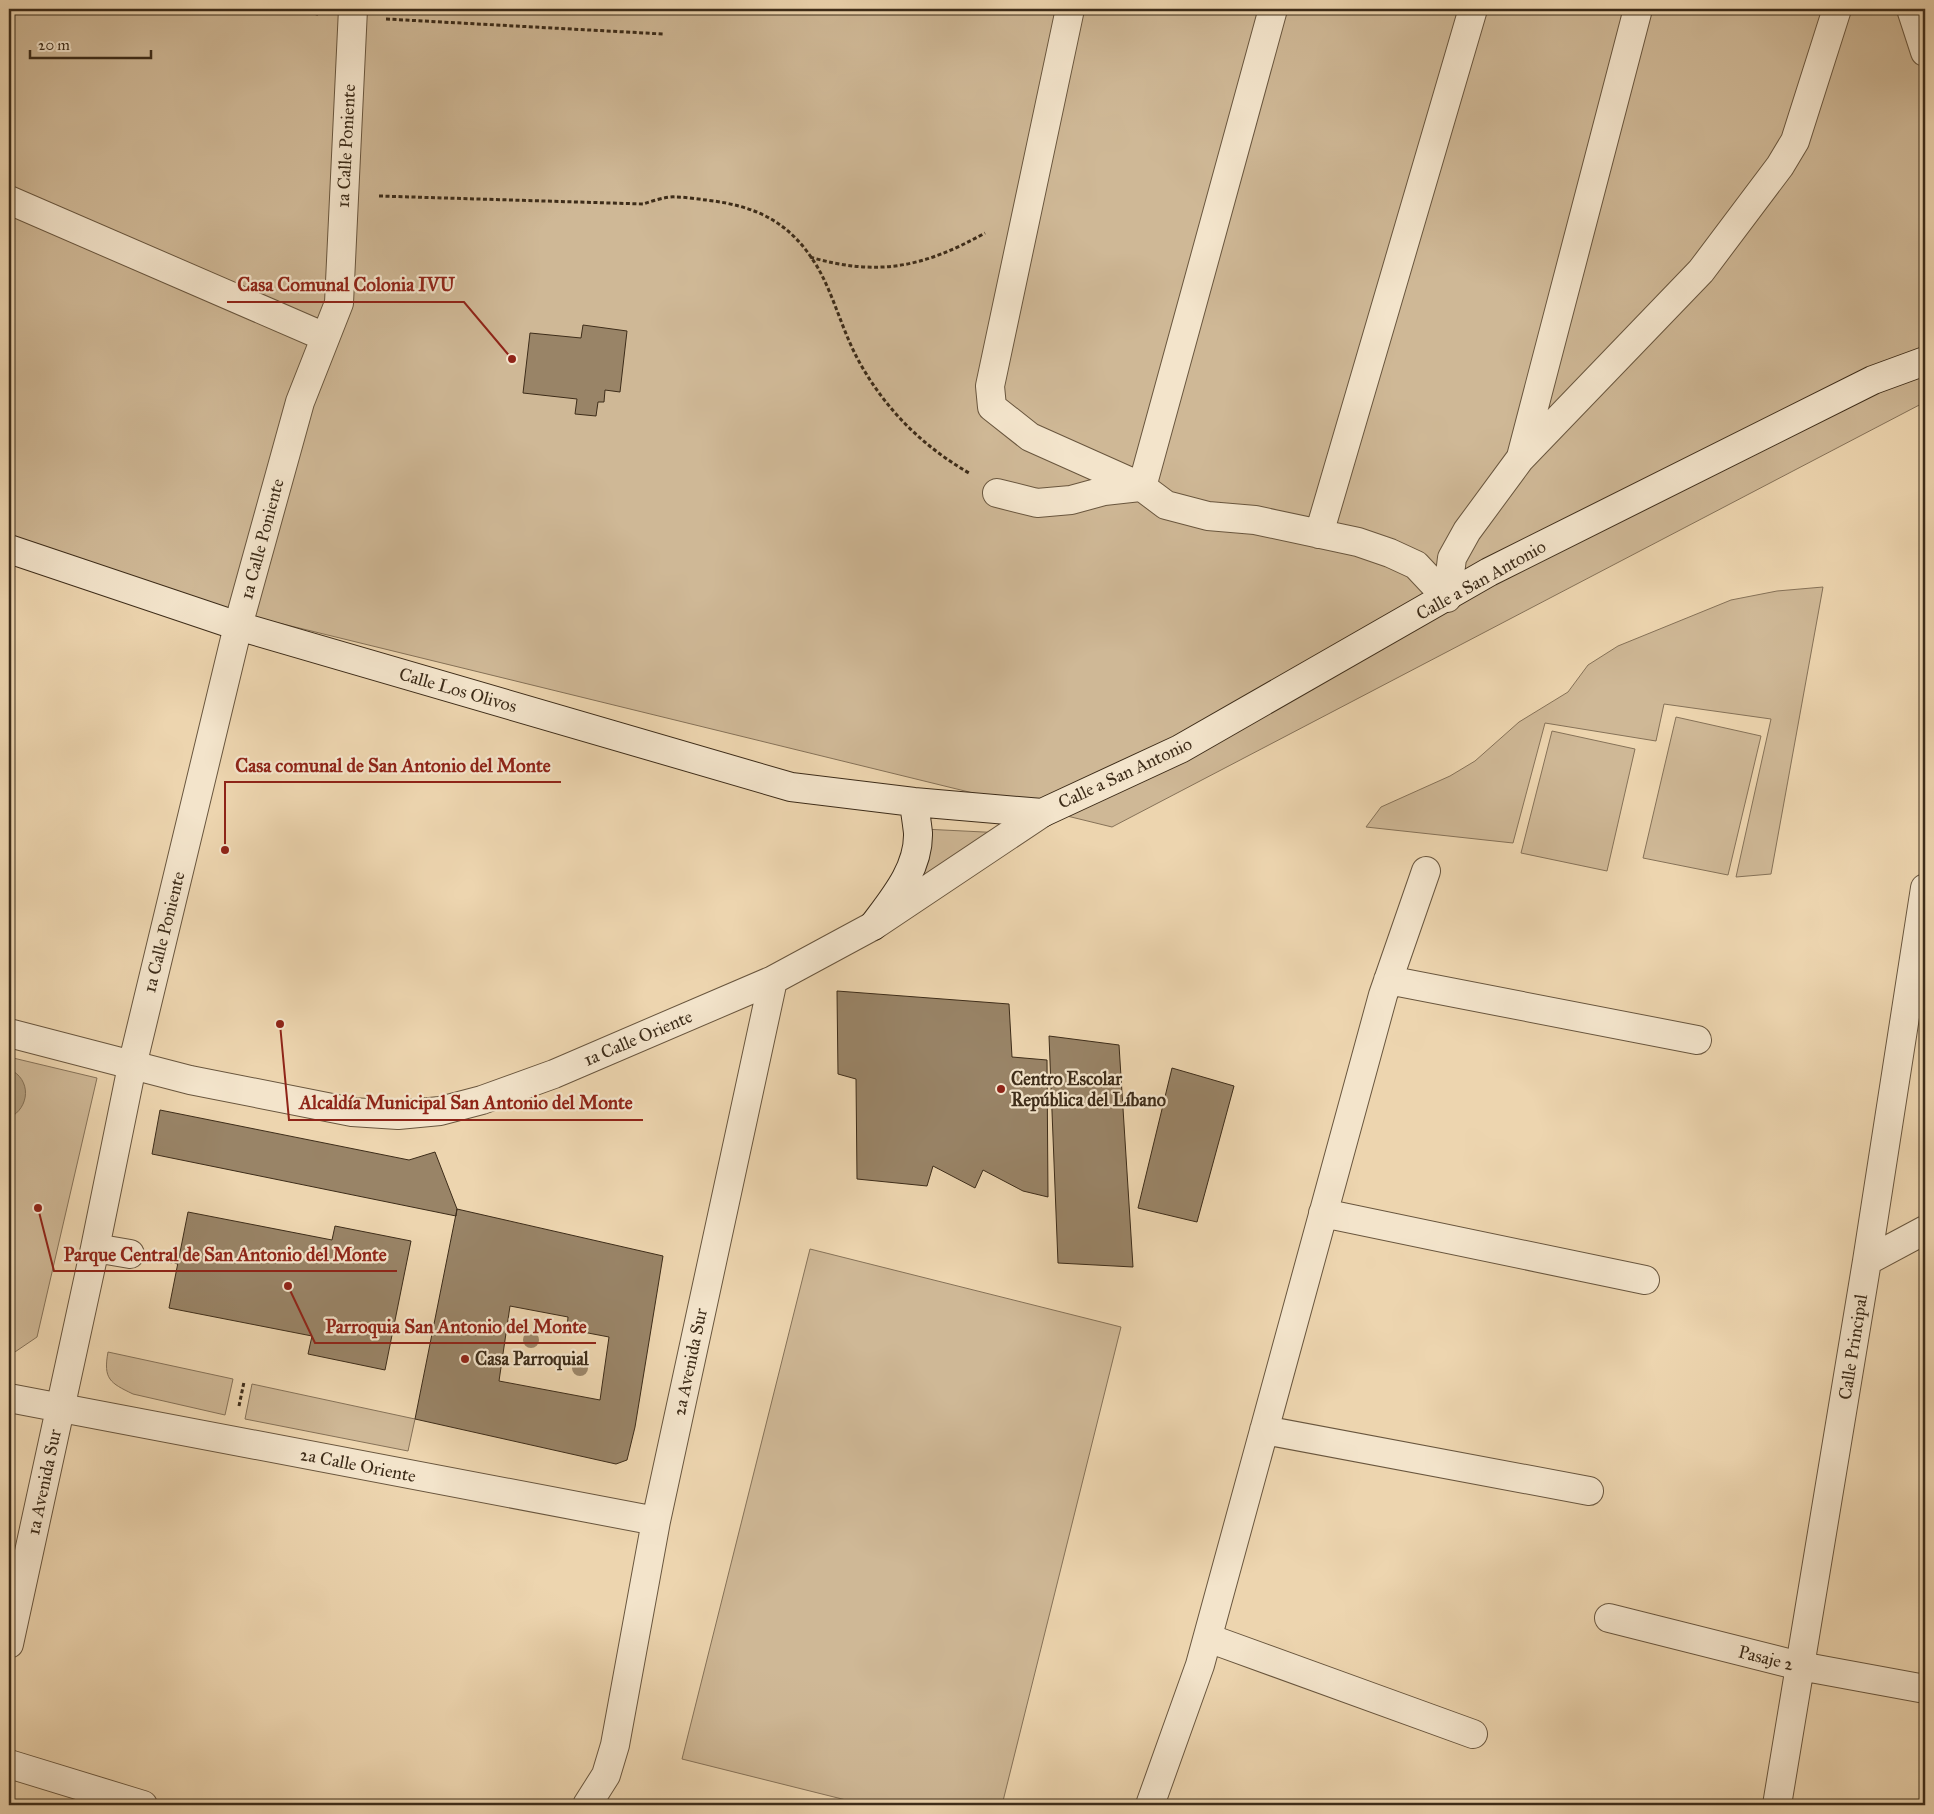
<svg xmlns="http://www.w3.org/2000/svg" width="1934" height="1814" font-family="'IM FELL Great Primer',serif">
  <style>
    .green { fill: #cfb896; stroke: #867258 }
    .water { fill: #b19c7c; stroke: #836f54 }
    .building { fill: #998467; stroke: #3d2c19; fill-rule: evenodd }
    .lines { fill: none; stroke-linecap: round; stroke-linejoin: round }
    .street-casing { stroke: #69563e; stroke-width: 30 }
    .secondary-casing { stroke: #3d2c19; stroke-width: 30 }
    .path { stroke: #3d2c19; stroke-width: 3; stroke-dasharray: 4 2.5; stroke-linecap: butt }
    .street { stroke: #f3e4cb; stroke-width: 28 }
    .secondary { stroke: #f3e4cb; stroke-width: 28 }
    .tree { fill: #9c876a }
    .poi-dot { fill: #8f2418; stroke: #f3e4cb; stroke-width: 2 }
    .labels { text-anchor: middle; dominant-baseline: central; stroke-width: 4.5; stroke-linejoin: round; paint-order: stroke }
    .street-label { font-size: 18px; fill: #3d2c19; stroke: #f3e4cb }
    .poi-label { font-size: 18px; font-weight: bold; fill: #3d2c19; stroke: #f3e4cb; text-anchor: start }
    .leader { fill: none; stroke: #8f2418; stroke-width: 2 }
    .callout-dot { fill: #8f2418; stroke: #f3e4cb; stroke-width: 2 }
    .callout-label { font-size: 19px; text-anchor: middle; font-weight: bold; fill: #8f2418; stroke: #f3e4cb; stroke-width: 4.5; stroke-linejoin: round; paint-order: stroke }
  </style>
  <rect width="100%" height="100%" fill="#edd5af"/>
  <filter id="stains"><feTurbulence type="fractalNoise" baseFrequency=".004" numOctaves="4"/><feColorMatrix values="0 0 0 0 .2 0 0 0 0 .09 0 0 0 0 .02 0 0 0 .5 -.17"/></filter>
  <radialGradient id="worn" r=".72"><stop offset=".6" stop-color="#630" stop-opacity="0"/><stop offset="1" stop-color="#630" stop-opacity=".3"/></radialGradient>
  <path class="green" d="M9,9H1925V402L1112,827L9,557Z
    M1823,587L1771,874L1736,877L1771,719L1664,704L1656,741L1545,723L1513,843L1366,827L1381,807L1450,776L1475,761L1519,722L1568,692L1588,665L1618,646L1731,600L1777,591Z
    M1676,717L1761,736L1728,875L1643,858Z
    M1552,731L1635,749L1607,871L1521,853Z
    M923,829L1004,833L926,876H919Z
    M9,1057L97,1078L37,1337L9,1356Z
    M810,1249L1121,1327L1002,1805H866L682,1759Z
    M108,1352L233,1379L225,1415L133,1394C110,1383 103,1379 108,1352Z
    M252,1384L415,1419L408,1451L245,1419Z"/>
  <path class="water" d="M9,1069C32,1079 30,1108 9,1118Z"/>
  <path class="building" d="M583,325L627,331L620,392L605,390L604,402H598L596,416L575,414L577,399L523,393L530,333L581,338Z
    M837,991L1009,1004L1012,1057L1047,1060L1048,1197L1023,1191L983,1170L975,1188L933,1166L927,1186L857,1179L856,1079L838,1074Z
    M1049,1036L1119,1045L1133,1267L1058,1263Z
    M1172,1068L1234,1086L1197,1222L1138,1208Z
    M160,1110L409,1160L435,1152L457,1209L456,1216L152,1154Z
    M457,1209L663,1256L635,1427L627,1460L616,1464L415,1419ZM510,1306L568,1317L567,1329L609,1337L600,1400L499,1381Z
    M188,1212L332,1240L335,1226L411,1241L385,1370L308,1354L312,1336L169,1308Z"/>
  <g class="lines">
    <defs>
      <path id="street" d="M1070,9L990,386L992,407L1030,437L1142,487L1166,505L1208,516L1255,520L1358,542L1390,553L1416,565L1447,598
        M1911,9L1925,52
        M9,200L325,337
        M1521,457L1638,9
        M1142,487L1273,9
        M997,493L1037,503L1071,500L1104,491L1140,487
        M1319,534L1473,9
        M1447,598L1452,558L1467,531L1520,459L1701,271L1780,166L1795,141L1837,9
        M1388,980L1697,1040
        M9,1033L190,1080L352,1112L398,1115L440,1111L482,1100L554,1074L773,980L873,926L1042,813
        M1323,1213L1645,1280
        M95,1248L130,1254
        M1867,1261L1925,1230
        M9,1398L656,1521
        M1264,1430L1589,1491
        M1609,1618L1800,1666L1925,1689
        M1208,1638L1473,1734
        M9,1644L95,1248L132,1066L238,626L300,402L339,303L353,9
        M9,1764L143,1805
        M587,1805L606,1775L615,1745L656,1521L773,980
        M1150,1805L1200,1665L1383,995L1426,871
        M1777,1805L1867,1261L1925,888"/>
      <path id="secondary" d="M9,549L238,626L791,787L914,802L1042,813L1180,749L1489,572L1873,380L1925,361
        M873,926C893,899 919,869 918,833C917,823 915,812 914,802"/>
    </defs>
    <use href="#street" class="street-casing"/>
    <use href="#secondary" class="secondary-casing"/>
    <path class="path" d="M264,9L318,14
      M386,19L663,34
      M379,196L643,204C653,201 666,196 676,197C686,197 697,199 706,200C757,206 791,222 818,268C835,298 843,334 861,365C887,411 924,447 969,473
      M810,257C878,277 924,267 985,233
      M162,1260L178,1263
      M239,1406L244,1382"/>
    <use href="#street" class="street"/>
    <use href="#secondary" class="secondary"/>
  </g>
  <g class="tree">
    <circle cx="531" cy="1340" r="8"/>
    <circle cx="580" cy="1368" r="8"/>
  </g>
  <g class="poi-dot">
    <circle cx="1001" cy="1089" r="5"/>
    <circle cx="465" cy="1359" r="5"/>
  </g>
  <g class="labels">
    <g class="street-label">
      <text transform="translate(346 146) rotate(-87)">1a Calle Poniente</text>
      <text transform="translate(262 539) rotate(-75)">1a Calle Poniente</text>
      <text transform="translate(1481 580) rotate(-29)">Calle a San Antonio</text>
      <text transform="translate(458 690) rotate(16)">Calle Los Olivos</text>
      <text transform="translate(1125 773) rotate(-25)">Calle a San Antonio</text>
      <text transform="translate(164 932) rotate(-76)">1a Calle Poniente</text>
      <text transform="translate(638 1038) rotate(-23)">1a Calle Oriente</text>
      <text transform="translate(1853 1347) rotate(-81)">Calle Principal</text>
      <text transform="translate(690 1362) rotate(-78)">2a Avenida Sur</text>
      <text transform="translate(358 1465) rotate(11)">2a Calle Oriente</text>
      <text transform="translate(44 1482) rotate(-78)">1a Avenida Sur</text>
      <text transform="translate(1766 1658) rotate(14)">Pasaje 2</text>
    </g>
    <g class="poi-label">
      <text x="1011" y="1079">Centro Escolar<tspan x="1011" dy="21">República del Líbano</tspan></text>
      <text x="475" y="1359">Casa Parroquial</text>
    </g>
  </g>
  <path class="leader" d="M512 359L464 302H227M225 850L225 782H561M280 1024L289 1120H643M38 1208L54 1271H397M288 1286L315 1343H596"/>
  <g class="callout-dot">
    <circle cx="512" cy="359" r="5"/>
    <circle cx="225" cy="850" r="5"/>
    <circle cx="280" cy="1024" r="5"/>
    <circle cx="38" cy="1208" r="5"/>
    <circle cx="288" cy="1286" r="5"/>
  </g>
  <g class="callout-label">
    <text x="346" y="291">Casa Comunal Colonia IVU</text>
    <text x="393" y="772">Casa comunal de San Antonio del Monte</text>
    <text x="466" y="1109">Alcaldía Municipal San Antonio del Monte</text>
    <text x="225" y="1261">Parque Central de San Antonio del Monte</text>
    <text x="456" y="1333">Parroquia San Antonio del Monte</text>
  </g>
  <rect width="1934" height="1814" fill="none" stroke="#edd5af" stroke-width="30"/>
  <rect x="10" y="10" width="1914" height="1794" fill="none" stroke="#3d2c19" stroke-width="2.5"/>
  <rect x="15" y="15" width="1904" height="1784" fill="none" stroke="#3d2c19"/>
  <path d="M30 50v8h121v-8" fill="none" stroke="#3d2c19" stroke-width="2.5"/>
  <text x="38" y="50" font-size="15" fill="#3d2c19" stroke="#f3e4cb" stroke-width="4" paint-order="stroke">20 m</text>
  <rect width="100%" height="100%" filter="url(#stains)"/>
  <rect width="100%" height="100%" fill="url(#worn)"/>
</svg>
